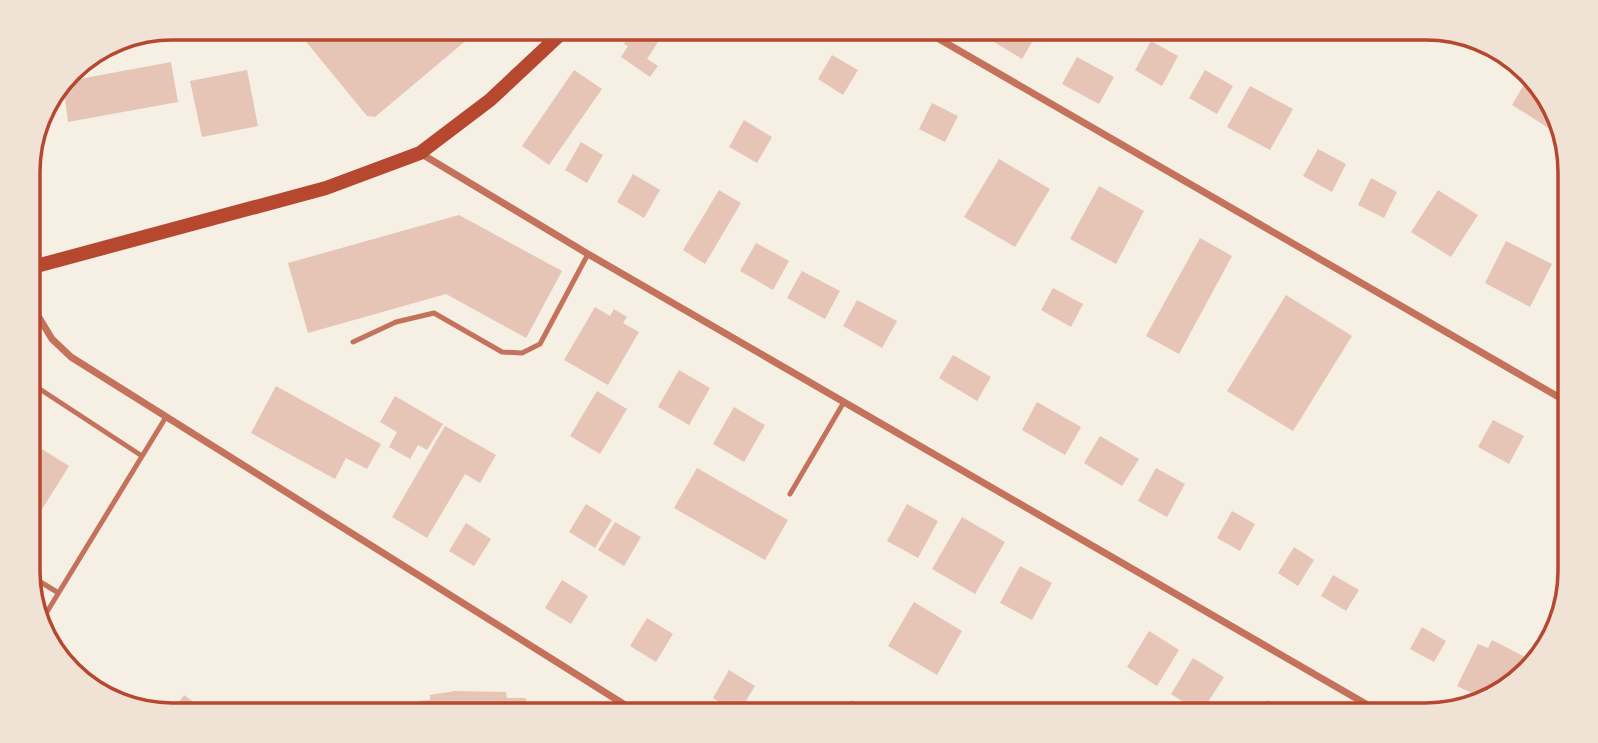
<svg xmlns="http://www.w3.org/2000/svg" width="1598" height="743" font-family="Mulish,sans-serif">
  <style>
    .building { fill: #e6c5b7 }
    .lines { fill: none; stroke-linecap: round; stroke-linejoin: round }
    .service { stroke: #c5725c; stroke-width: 5 }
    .minor { stroke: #c5725c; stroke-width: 7 }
    .secondary { stroke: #b5482f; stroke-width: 14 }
    .rim { fill: none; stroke: #b5482f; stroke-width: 3.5 }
  </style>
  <rect width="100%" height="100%" fill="#f6efe4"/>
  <path class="building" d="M315,28H481L375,117L367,116L303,38Z
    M633,28H667L647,59L658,66L650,77L621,57L628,46L624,44Z
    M995,28H1032L1038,32L1022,59L989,39Z
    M1151,41L1178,56L1162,86L1135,70Z
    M832,55L858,70L843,95L818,79Z
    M1077,57L1114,77L1099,104L1062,84Z
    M171,62L178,102L68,122L63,82Z
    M247,70L258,126L202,137L190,81Z
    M574,70L602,89L549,165L522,146Z
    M1205,70L1233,86L1217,114L1189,98Z
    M1529,76L1540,85L1561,136L1512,105Z
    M1250,86L1293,109L1270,150L1227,127Z
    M932,103L958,116L945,142L919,129Z
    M744,120L772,137L757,163L729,147Z
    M581,142L603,155L587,183L565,170Z
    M1318,149L1346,164L1332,192L1303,176Z
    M999,159L1050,189L1015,247L964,217Z
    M633,174L660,190L644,218L617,202Z
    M1371,178L1397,192L1384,218L1358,205Z
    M1099,186L1144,211L1116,264L1070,239Z
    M719,190L741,203L705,264L683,250Z
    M1438,190L1478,215L1451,257L1411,232Z
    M459,215L562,271L526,338L446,294L308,333L288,263Z
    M1200,238L1232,256L1179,354L1146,336Z
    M1506,241L1552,264L1530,307L1485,283Z
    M756,243L789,261L773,290L740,271Z
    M802,271L840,291L825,319L787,298Z
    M1053,288L1083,304L1071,327L1041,310Z
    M1286,295L1352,336L1293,431L1227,391Z
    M857,300L897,321L882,348L843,326Z
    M595,307L610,316L614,309L627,317L623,323L639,332L608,385L564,360Z
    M953,355L991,377L977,401L939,378Z
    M679,370L710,388L689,425L658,407Z
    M276,386L381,444L367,469L346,458L335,479L251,433Z
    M597,391L627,409L600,454L570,436Z
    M395,396L443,424L427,450L418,445L410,459L389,447L397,432L380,422Z
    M1037,402L1081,427L1065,455L1022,430Z
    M734,407L765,425L744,462L713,444Z
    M1493,420L1524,436L1509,464L1478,447Z
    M445,426L496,455L480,483L465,474L427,538L392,517Z
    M1100,436L1139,459L1122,486L1084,463Z
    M29,441L69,466L31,527L29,526Z
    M697,468L788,520L765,560L674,508Z
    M1156,468L1185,484L1167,517L1138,501Z
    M586,504L612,520L595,548L569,532Z
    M907,504L938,521L918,558L887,541Z
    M1232,511L1255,524L1240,551L1217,538Z
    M962,517L1005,542L975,594L932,569Z
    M615,522L641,537L624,566L598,550Z
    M466,523L491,539L474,566L449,551Z
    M1294,547L1314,560L1298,586L1278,573Z
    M1020,566L1052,583L1032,620L1000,603Z
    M1333,575L1359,590L1346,611L1321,596Z
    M562,580L588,596L571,624L545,608Z
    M914,602L962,631L937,675L888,646Z
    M647,618L673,634L656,662L630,646Z
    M1422,627L1446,641L1434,662L1410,649Z
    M1149,631L1179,650L1157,686L1127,667Z
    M1492,640L1531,660L1506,690L1482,698L1457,686L1478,644L1488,648Z
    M1193,658L1224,677L1201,713L1171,694Z
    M729,670L755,686L738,714L713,698Z
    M455,691L506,692L507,698H526V715H419L418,701L430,700V695Z
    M184,695L199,706L207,703L213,705L215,715L163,713L169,705L176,706Z
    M852,700L879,715H843Z
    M1267,700L1290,715H1258Z
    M788,704L807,715H782Z"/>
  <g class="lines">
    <path class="service" d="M353,342L396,322L434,313L502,352L522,353L540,344L588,254
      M29,382L142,456
      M790,494L844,402
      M29,575L57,592
      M42,620L166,417"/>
    <path class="minor" d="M920,28L1569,403
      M420,153L588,254L1385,715
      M29,301L52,339L71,357L641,715"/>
    <path class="secondary" d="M29,268L326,188L420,153L490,100L567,28"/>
  </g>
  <path d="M0 0H1598V743H0ZM172 40H1426A132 132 0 0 1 1558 172V571A132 132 0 0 1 1426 703H172A132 132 0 0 1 40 571V172A132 132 0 0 1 172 40Z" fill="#f1e2d6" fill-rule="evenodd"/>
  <path class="rim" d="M172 40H1426A132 132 0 0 1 1558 172V571A132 132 0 0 1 1426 703H172A132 132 0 0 1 40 571V172A132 132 0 0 1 172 40Z"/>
</svg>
